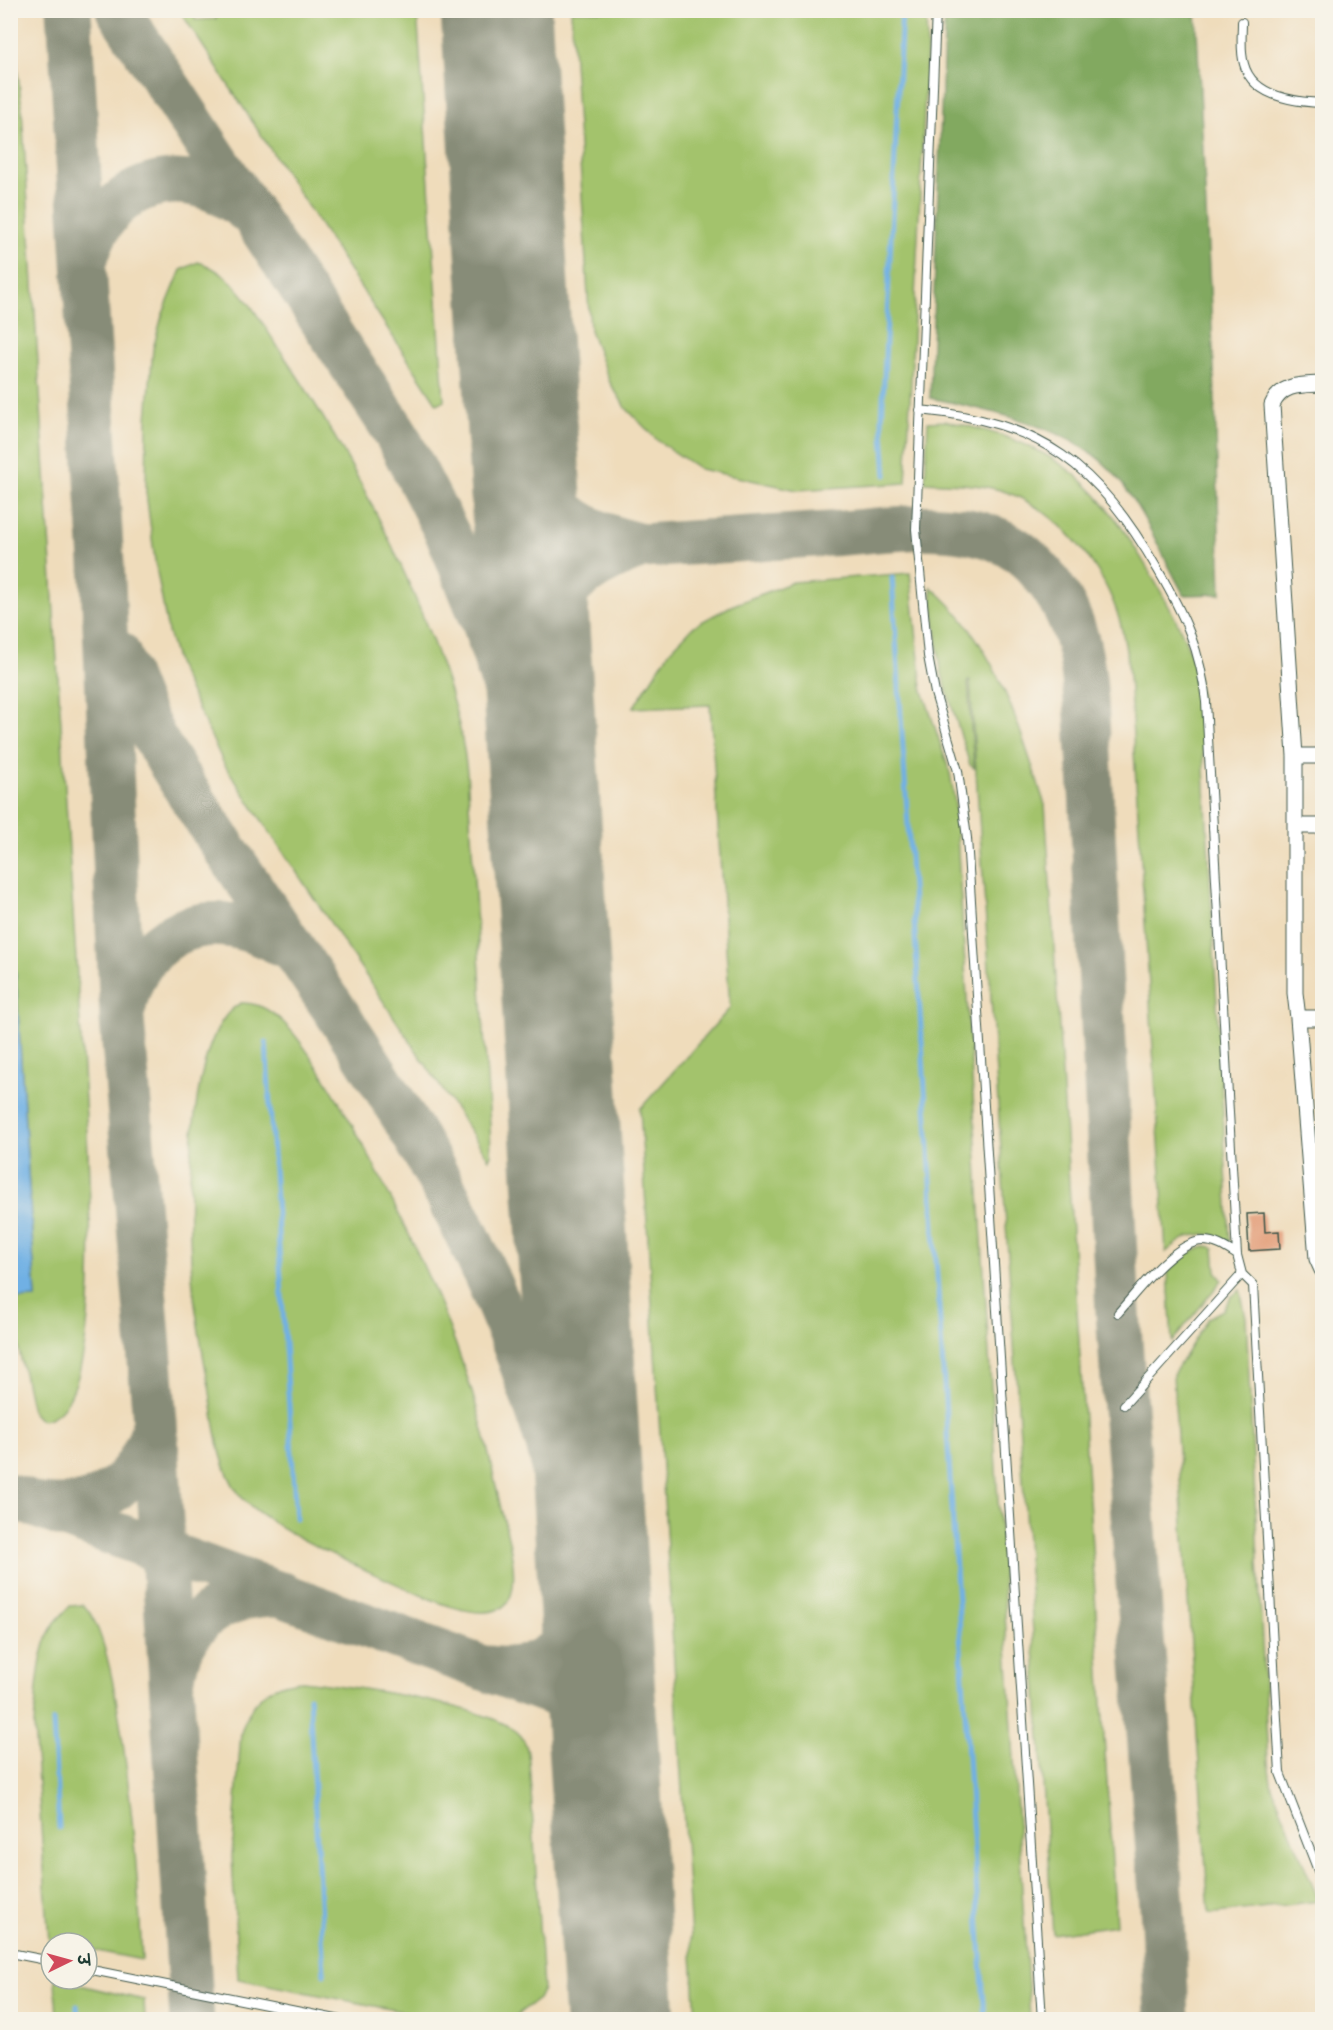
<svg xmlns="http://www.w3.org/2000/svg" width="1333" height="2030" font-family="'Gochi Hand','Playpen Sans Deva',sans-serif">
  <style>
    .green { fill: #a3c36c; stroke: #618050; stroke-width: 1.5 }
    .forest { fill: #82a960; stroke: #50734a; stroke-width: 1.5 }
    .water { fill: #70b0e4; stroke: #48768c; stroke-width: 1.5 }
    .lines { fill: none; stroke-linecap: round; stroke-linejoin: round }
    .stream { stroke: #70b0e4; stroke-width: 5 }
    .taxiway { stroke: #878c78; stroke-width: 45 }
    .runway { stroke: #878c78; stroke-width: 111 }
    .building { fill: #e29872 }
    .lane-casing { stroke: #3e5548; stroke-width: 10 }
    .street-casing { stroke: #3e5548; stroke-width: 17 }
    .lane { stroke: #fff; stroke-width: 8 }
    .street { stroke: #fff; stroke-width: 15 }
  </style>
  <rect width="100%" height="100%" fill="#f7f3e8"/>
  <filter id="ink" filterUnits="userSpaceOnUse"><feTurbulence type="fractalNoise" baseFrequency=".0167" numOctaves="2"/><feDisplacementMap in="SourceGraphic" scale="12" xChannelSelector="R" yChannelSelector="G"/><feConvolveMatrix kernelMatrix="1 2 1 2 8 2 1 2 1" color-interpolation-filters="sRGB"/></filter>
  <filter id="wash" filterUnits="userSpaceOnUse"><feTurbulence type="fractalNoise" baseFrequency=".008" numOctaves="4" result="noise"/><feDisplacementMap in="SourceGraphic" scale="24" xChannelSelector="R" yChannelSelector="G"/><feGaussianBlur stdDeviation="1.35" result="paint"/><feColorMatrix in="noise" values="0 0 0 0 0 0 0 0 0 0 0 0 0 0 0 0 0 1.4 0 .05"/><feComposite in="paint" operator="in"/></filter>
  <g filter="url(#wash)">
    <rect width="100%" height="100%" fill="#efdcbb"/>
    <path class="green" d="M11,10L22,110L87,1133C89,1185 105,1396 50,1418C41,1422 37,1419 32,1411L11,1313L10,1189L17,1298H36L10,886Z
      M216,10L417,11L444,401L437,404L180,11H195V20L216,19Z
      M571,11H926L927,50L906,483L797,490L700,469L658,441L626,408L610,383L590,330Z
      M198,262C236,273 257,316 278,347C334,429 381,515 419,607C441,661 461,714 467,772L490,1125L491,1155L489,1159L224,764L178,666L168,632L155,561L146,492L147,419L153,349L162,316L181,270Z
      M946,421C1063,445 1100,484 1157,585C1178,622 1195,653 1200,696L1230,1242C1225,1241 1222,1238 1216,1236C1195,1230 1181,1239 1166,1252L1133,735C1130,697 1130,658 1120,622C1105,568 1060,511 1006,492C980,483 953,484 925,482L928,422Z
      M910,573L922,688L950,773L955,803L1030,2019H696L640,1109L730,1008L710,705L633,708L670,651L694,626L731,606L793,582Z
      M931,587C996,641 1019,727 1045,805L1116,1925L1053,1934L970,681H968L974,768L970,765L941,671Z
      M241,1003C256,1002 270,1010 281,1020C308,1045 342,1106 360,1139C400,1214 438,1290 465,1371C481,1416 491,1463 501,1509C507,1532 526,1594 501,1608C477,1622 424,1597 401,1586C361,1568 264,1527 239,1494C217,1464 215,1422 209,1386C201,1345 193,1302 191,1260C188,1203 186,1032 241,1003Z
      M1208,1246L1214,1248L1216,1271L1222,1280L1172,1342L1168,1272L1190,1252Z
      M1240,1290L1246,1317L1268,1763L1272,1787L1319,1901L1209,1914L1173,1375L1208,1318L1223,1310L1231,1297Z
      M83,1605C124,1639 139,1898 142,1960L87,1949V1943L49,1942L34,1726C36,1697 38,1648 54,1624C58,1618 65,1612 70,1606Z
      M303,1681C346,1686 496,1705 521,1736C529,1746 529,1763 530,1776L543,1989L538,1999L511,2019L445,2020L238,1979L232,1856L241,1733C251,1699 268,1683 303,1681Z
      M55,1979L144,2000L145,2019H57Z"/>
    <path class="forest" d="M945,11H1196L1214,368L1221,594L1184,595C1163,557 1143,509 1116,476C1077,427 987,410 930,398Z"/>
    <path class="water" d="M10,886L36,1298L17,1299L10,1189Z"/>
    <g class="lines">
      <path class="stream" d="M886,475L882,421L902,10
        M892,577L985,2020
        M266,1042L296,1518
        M309,1697L324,1974
        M53,1721L59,1828
        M77,2006L78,2020"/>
      <path class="taxiway" d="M69,10L103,581L122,1019L155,1422L192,2020
        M118,10L394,430L449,537L485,626L514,717L535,812L554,930
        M85,262C104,182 184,157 246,210
        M520,397C536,487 547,524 642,546
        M118,653L140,709L155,739C246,891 360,1031 443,1187C504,1302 548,1426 576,1553C588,1609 594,1666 600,1722
        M540,714C539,620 547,581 642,546C704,542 767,538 829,534C884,531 953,517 1005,543C1034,557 1059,592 1071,622C1087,662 1086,711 1089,753L1118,1313L1163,1921L1167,2020
        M124,1007C133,958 173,919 226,925C249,927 270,939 292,948
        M10,1496L552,1693C580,1708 594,1733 604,1762
        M44,1506C103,1513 139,1480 154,1425
        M489,1668C536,1676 582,1643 590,1596
        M173,1678C181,1619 226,1593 282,1594"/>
      <path class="runway" d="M496,10L620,2020"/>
    </g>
    <g id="blocks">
      <path class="building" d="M1264,1213L1265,1232L1279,1231L1280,1249L1249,1251L1247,1214Z"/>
    </g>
  </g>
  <g filter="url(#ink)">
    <use href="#blocks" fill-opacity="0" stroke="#3e5548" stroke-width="1.5"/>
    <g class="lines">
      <defs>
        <path id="lane" d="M936,10L916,529L928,656L935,693L958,771L967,838L1042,2020
          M1242,22C1242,35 1240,51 1244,64C1252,96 1295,102 1322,103
          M920,410C1043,422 1097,465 1158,570C1184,615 1201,650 1206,702L1237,1255L1242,1274L1253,1285L1280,1773L1322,1881
          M1118,1313C1136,1293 1175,1241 1203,1241C1216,1241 1226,1248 1237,1255
          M1124,1405L1242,1274
          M10,1953L51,1961
          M87,1969L341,2020"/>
        <path id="street" d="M1295,756L1272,405C1282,383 1301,385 1322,384
          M1322,756H1295V993L1298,1018H1322
          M1295,826H1322
          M1298,1018L1317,1259L1322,1270"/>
      </defs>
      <use href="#lane" class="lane-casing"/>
      <use href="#street" class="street-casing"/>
      <use href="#lane" class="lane"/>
      <use href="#street" class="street"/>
    </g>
  </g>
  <rect width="1333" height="2030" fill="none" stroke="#f7f3e8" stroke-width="36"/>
  <g transform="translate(69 1961) rotate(85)"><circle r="28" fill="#f7f3e8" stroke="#a1aaa0" stroke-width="1.5"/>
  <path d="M0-4.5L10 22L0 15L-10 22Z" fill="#d1495b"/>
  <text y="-9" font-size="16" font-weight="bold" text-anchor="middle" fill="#1f3d34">उ</text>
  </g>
</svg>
